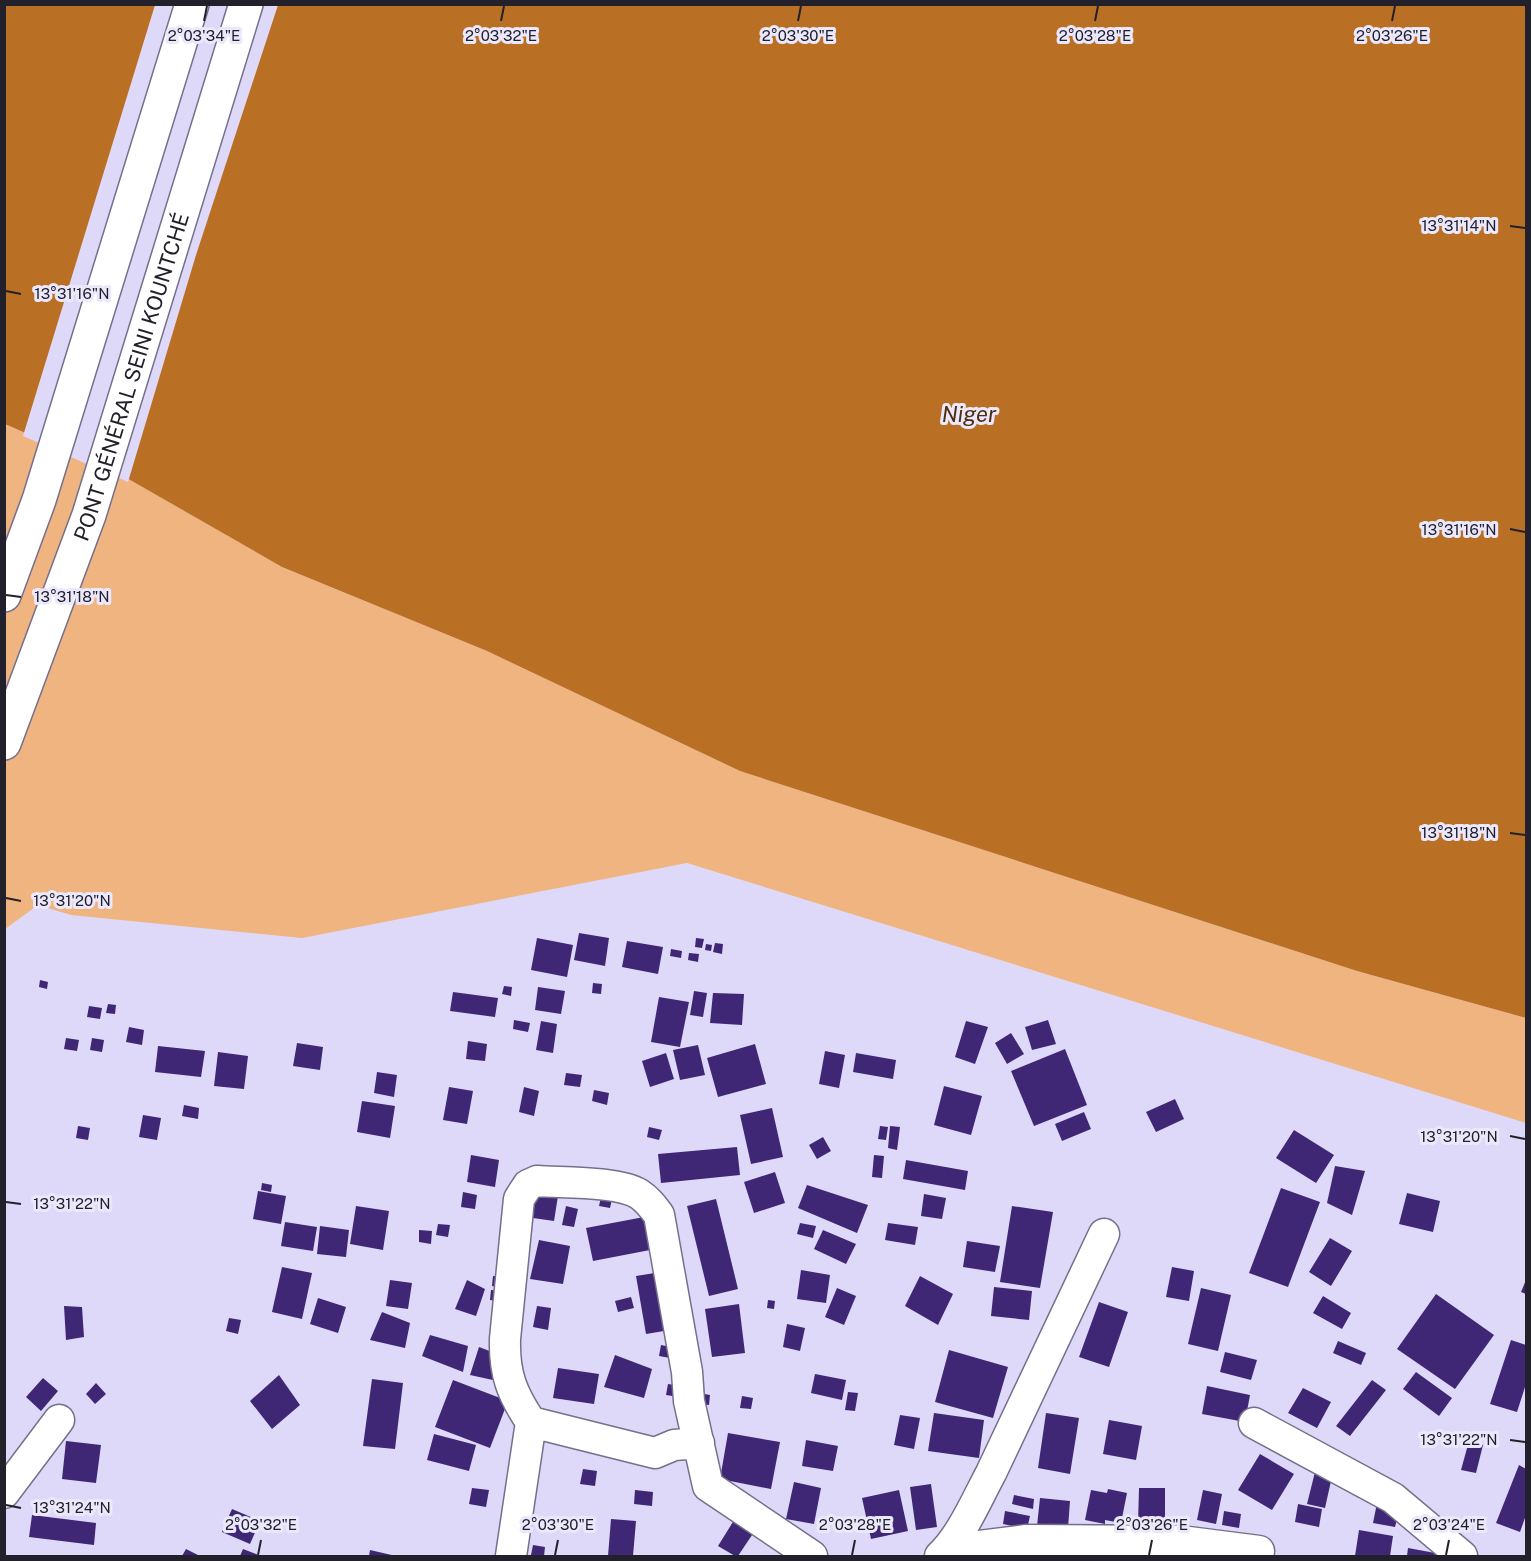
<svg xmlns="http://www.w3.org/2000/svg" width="1531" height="1561" font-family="'Public Sans',sans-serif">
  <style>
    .green { fill: #f0b481 }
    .water { fill: #ba7024 }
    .pier { fill: #dfd9f9 }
    .building { fill: #3f2775 }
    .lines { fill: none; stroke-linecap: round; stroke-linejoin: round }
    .minor-casing { stroke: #756f8c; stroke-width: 33 }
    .primary-casing { stroke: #756f8c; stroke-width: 36 }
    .minor { stroke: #fff; stroke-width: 30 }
    .primary { stroke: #fff; stroke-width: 33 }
    .ticks { fill: none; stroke: #22202b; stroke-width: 2 }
    .labels { text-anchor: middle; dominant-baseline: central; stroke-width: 6; stroke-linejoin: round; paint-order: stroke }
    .street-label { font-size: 21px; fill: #22202b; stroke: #ebe8fc }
    .water-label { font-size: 22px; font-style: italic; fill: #4c2d0e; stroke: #ebe8fc }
    .ticks-label { font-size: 15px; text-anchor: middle; fill: #22202b; stroke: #ebe8fc; stroke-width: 6; stroke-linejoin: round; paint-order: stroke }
  </style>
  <rect width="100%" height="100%" fill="#dfd9f9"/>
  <path class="green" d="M5,424L125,477L282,567L487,651L740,771L1357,971L1526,1018V1123L687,863L302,938L71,915L38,905L5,929Z"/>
  <path class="water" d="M5,5H1526V1018L1357,971L740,771L487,651L282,567L125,477L5,424Z"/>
  <path class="pier" d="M155,5H278L196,255L128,482L23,436Z"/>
  <path class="building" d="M579,933L609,938L605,966L574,960Z
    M537,938L573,945L567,977L531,970Z
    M696,938L704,939L702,948L695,947Z
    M627,941L663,947L658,974L622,967Z
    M715,943L723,944L722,954L713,952Z
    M706,944L712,945L711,951L705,950Z
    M671,949L682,951L681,958L670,956Z
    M689,953L699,954L698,962L688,960Z
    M40,980L48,982L47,989L39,987Z
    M593,983L602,984L601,994L592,993Z
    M504,986L512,987L511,996L502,994Z
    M538,987L565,991L561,1014L535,1010Z
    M694,991L707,993L703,1017L690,1015Z
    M453,992L498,998L495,1017L450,1011Z
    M713,993L744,994L742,1025L710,1023Z
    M659,997L689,1002L680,1047L651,1042Z
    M108,1004L116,1005L115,1014L106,1013Z
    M89,1006L102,1008L100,1019L87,1017Z
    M514,1020L530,1023L528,1032L513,1029Z
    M1048,1020L1056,1044L1032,1050L1025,1027Z
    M541,1021L557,1024L553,1053L536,1050Z
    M966,1021L988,1027L975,1064L955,1057Z
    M129,1027L144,1030L142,1045L126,1042Z
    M1011,1033L1024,1054L1007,1064L995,1043Z
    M66,1038L79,1040L77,1051L64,1049Z
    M92,1038L104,1040L102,1052L90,1050Z
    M468,1041L487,1044L485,1061L466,1059Z
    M297,1043L323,1047L320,1070L293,1066Z
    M755,1044L766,1084L718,1097L707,1058Z
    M698,1045L705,1075L680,1080L673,1050Z
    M158,1046L205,1051L201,1077L155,1072Z
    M1065,1049L1087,1105L1034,1126L1011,1071Z
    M825,1051L845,1055L839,1088L819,1084Z
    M218,1052L248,1056L244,1089L214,1086Z
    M666,1053L674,1079L650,1087L642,1061Z
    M856,1053L896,1060L893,1079L853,1072Z
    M377,1072L397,1075L394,1097L374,1093Z
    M566,1073L582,1075L580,1087L564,1085Z
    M944,1086L982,1096L971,1135L934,1125Z
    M449,1087L473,1091L467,1124L443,1120Z
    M524,1087L539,1091L534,1116L519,1112Z
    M594,1090L609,1093L607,1105L592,1101Z
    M1175,1099L1184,1119L1156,1132L1146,1112Z
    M362,1101L395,1106L390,1138L357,1132Z
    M184,1105L199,1108L198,1119L182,1116Z
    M772,1108L783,1157L751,1164L740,1115Z
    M1084,1112L1091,1129L1062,1141L1055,1124Z
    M143,1115L161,1118L157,1140L139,1137Z
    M78,1126L90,1128L88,1140L76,1138Z
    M880,1126L888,1127L886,1140L878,1139Z
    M890,1126L900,1127L897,1150L888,1148Z
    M649,1127L662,1130L659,1140L647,1137Z
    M1294,1130L1334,1155L1316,1183L1276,1158Z
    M823,1137L831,1151L817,1159L809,1145Z
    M737,1147L740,1175L661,1183L658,1154Z
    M471,1155L499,1160L495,1187L467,1182Z
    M874,1155L884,1156L882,1178L872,1177Z
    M906,1160L968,1171L965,1190L903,1179Z
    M1335,1166L1365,1171L1352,1215L1327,1203Z
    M775,1172L785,1203L754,1213L744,1182Z
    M262,1183L272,1185L271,1192L261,1190Z
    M807,1185L868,1205L857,1233L798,1208Z
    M1281,1188L1320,1202L1288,1287L1249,1273Z
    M258,1191L286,1196L281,1224L253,1219Z
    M530,1191L558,1196L554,1221L526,1217Z
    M463,1192L477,1195L475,1209L461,1207Z
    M1407,1193L1440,1201L1433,1232L1399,1224Z
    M924,1194L946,1198L942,1219L921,1216Z
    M601,1197L612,1199L610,1208L599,1206Z
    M716,1199L738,1289L709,1296L687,1206Z
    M356,1206L389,1211L383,1250L350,1244Z
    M566,1206L578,1209L574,1227L562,1225Z
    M1012,1206L1053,1212L1040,1288L1000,1282Z
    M644,1217L650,1250L593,1261L586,1228Z
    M285,1222L317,1227L313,1251L281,1246Z
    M800,1223L816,1226L813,1238L797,1234Z
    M888,1223L918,1227L915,1245L885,1240Z
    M438,1224L450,1225L448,1237L436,1235Z
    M320,1226L349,1230L346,1257L317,1254Z
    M419,1230L432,1231L431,1244L419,1242Z
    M823,1230L856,1244L846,1264L814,1249Z
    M1330,1238L1352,1251L1331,1286L1309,1272Z
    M539,1240L570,1246L563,1284L530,1279Z
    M967,1241L1000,1246L995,1272L963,1267Z
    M282,1267L312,1273L302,1319L272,1312Z
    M1172,1267L1194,1271L1189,1301L1166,1297Z
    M801,1270L830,1275L826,1303L797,1299Z
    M661,1272L670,1330L646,1334L636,1276Z
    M493,1276L504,1277L502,1288L492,1286Z
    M920,1276L953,1294L938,1325L905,1306Z
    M390,1280L412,1283L408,1309L386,1306Z
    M467,1280L485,1289L476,1316L455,1309Z
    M1526,1280V1294L1521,1292Z
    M994,1287L1032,1291L1029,1320L991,1316Z
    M837,1288L856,1296L844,1325L825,1317Z
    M1201,1288L1231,1295L1218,1351L1188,1344Z
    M491,1290L503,1291L502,1302L490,1300Z
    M1436,1294L1494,1335L1455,1389L1397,1349Z
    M1323,1296L1351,1313L1342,1329L1313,1313Z
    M631,1297L634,1308L618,1312L615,1301Z
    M318,1298L346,1307L338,1333L310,1324Z
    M768,1300L775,1301L774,1309L767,1308Z
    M1099,1302L1128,1312L1109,1367L1079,1357Z
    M739,1304L745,1353L712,1357L705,1309Z
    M64,1306L82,1307L84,1337L66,1340Z
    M537,1306L551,1308L548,1330L533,1327Z
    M382,1312L410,1323L405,1348L370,1340Z
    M229,1318L241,1320L238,1334L226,1331Z
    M787,1324L805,1328L800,1351L783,1347Z
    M430,1335L468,1346L463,1372L422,1356Z
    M1511,1340L1526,1345V1384L1517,1412L1490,1404Z
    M1338,1341L1366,1353L1361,1365L1333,1353Z
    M661,1345L671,1347L670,1358L659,1356Z
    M479,1347L521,1363L516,1385L470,1375Z
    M949,1350L1008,1367L993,1418L935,1402Z
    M1225,1352L1257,1360L1251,1380L1220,1372Z
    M615,1355L652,1369L644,1398L604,1387Z
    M558,1368L599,1374L594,1404L553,1398Z
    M1416,1372L1452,1398L1439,1416L1403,1389Z
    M815,1374L846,1380L842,1400L811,1393Z
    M279,1375L300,1405L272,1429L250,1401Z
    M43,1378L58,1391L41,1411L26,1397Z
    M372,1379L403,1383L395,1449L363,1446Z
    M453,1380L508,1401L490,1448L435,1427Z
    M1372,1380L1386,1390L1350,1436L1336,1426Z
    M96,1383L106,1394L95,1404L86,1394Z
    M668,1384L681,1386L679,1397L666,1395Z
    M1207,1386L1250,1395L1245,1422L1202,1414Z
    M1303,1388L1331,1402L1317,1428L1288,1413Z
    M848,1392L858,1393L855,1411L845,1410Z
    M699,1393L710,1395L709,1405L698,1404Z
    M742,1396L753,1398L751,1409L740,1408Z
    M934,1413L984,1420L979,1458L928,1451Z
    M1046,1413L1079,1418L1070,1474L1038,1468Z
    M900,1415L920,1418L914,1449L894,1445Z
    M1109,1420L1142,1426L1136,1460L1103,1454Z
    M728,1433L780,1442L771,1489L720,1479Z
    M434,1434L476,1445L469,1471L427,1460Z
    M806,1440L838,1446L833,1471L802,1466Z
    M66,1441L101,1445L96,1483L62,1479Z
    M1469,1441L1483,1445L1476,1473L1461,1470Z
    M1260,1454L1294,1474L1272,1510L1238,1490Z
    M1519,1465L1526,1469V1515L1520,1532L1496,1523Z
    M1316,1468L1333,1472L1325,1508L1307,1504Z
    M583,1469L597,1471L595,1486L580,1484Z
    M794,1482L821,1488L814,1524L786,1519Z
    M931,1484L937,1527L916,1530L910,1487Z
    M472,1488L489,1490L486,1507L469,1504Z
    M1139,1488H1165V1525L1138,1524Z
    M1108,1489L1127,1493L1121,1523L1105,1520V1524L1085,1520L1091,1490L1107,1493Z
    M635,1490L653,1492L652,1506L634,1504Z
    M899,1490L908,1531L871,1539L862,1498Z
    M1203,1490L1222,1494L1216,1524L1197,1520Z
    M1014,1495L1034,1499L1033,1509L1012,1504Z
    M1040,1498L1070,1501L1068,1528L1037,1526Z
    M1377,1503L1400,1508L1395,1527L1373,1523Z
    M1298,1504L1322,1509L1319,1527L1295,1522Z
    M232,1509L260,1521L250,1544L222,1532Z
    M1005,1511L1030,1516L1027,1529L1003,1524Z
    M1224,1511L1241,1514L1239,1528L1222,1525Z
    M32,1515L96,1523L94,1545L29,1537Z
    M736,1517L756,1529L738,1556H735L718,1546Z
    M611,1519L636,1521L633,1556H608Z
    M1359,1530L1393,1536L1390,1556H1355Z
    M533,1545L545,1547L544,1556L531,1555Z
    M1408,1548L1446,1555V1556H1407Z
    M186,1549L200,1556H182Z
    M243,1549L261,1556H240Z
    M370,1550L396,1556H369Z"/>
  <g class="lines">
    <defs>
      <path id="minor" d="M531,1422L655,1453L674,1445L699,1443
        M1254,1423L1393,1498L1462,1556
        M4,1493L59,1420
        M947,1550L1026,1540L1181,1541L1259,1551L1258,1556
        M511,1556L531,1422C512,1394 504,1374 505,1339L519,1199L528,1185L537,1181C563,1183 618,1181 639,1194C647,1199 653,1207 659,1215L687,1372L689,1401L708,1486L812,1556
        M940,1556C961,1537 977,1499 991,1473L1104,1234"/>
      <g id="primary">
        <path d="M4,595L39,500L192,4"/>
        <path id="s1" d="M4,743L89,515L246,4"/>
      </g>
    </defs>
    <use href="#minor" class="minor-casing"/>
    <use href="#primary" class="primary-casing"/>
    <use href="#minor" class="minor"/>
    <use href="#primary" class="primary"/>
  </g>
  <path class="ticks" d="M204,21L207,6M501,21L504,6M798,21L801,6M1095,21L1098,6M1392,21L1395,6M1510,226L1525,228M6,291L21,294M1510,529L1525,532M6,595L21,597M1510,833L1525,835M6,898L21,901M1510,1136L1525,1139M6,1202L21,1204M1510,1440L1525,1442M6,1505L21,1508M258,1555L261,1540M555,1555L558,1540M852,1555L855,1540M1149,1555L1152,1540M1446,1555L1449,1540"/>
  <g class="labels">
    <g class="street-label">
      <text stroke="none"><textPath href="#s1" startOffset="388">PONT GÉNÉRAL SEINI KOUNTCHÉ</textPath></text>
    </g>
    <g class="water-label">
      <text x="969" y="414">Niger</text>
    </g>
  </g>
  <g class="ticks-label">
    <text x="204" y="41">2°03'34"E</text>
    <text x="501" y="41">2°03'32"E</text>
    <text x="798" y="41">2°03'30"E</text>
    <text x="1095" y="41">2°03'28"E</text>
    <text x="1392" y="41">2°03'26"E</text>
    <text x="1459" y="231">13°31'14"N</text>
    <text x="72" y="299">13°31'16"N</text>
    <text x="1459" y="535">13°31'16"N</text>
    <text x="72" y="602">13°31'18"N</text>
    <text x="1459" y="838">13°31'18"N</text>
    <text x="72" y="906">13°31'20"N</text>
    <text x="1459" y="1142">13°31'20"N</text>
    <text x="72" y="1209">13°31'22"N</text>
    <text x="1459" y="1445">13°31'22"N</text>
    <text x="72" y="1513">13°31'24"N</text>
    <text x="261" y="1530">2°03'32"E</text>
    <text x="558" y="1530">2°03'30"E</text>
    <text x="855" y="1530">2°03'28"E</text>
    <text x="1152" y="1530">2°03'26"E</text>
    <text x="1449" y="1530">2°03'24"E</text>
  </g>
  <rect width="1531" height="1561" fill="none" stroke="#22202b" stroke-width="12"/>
</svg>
